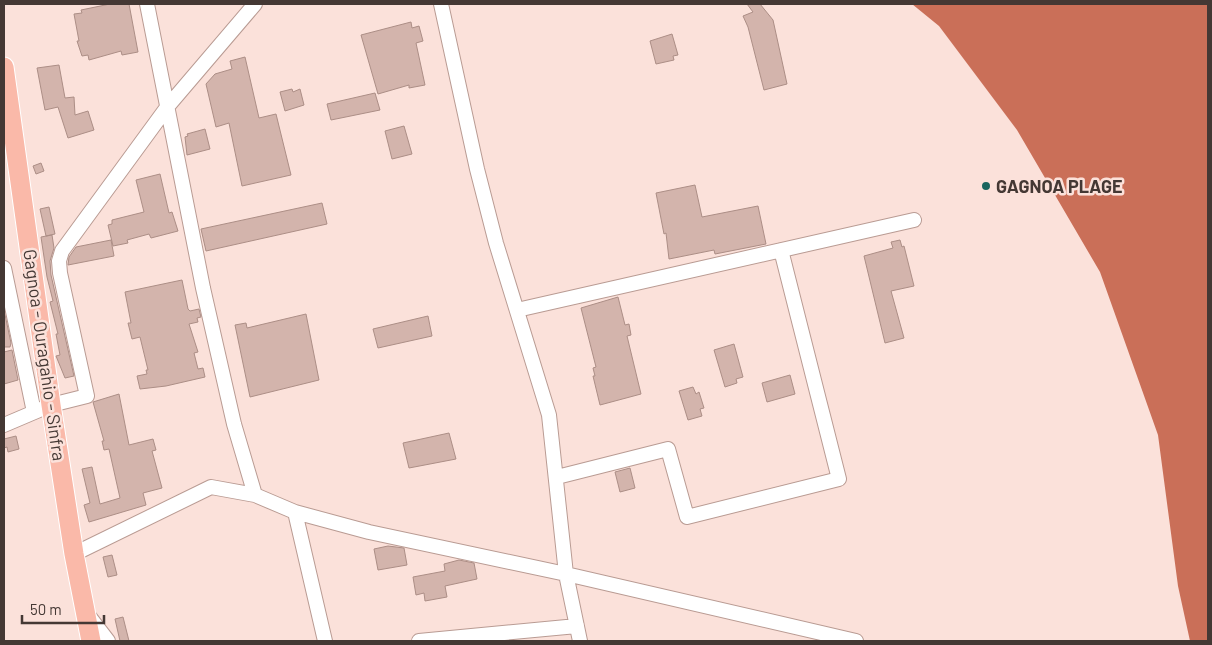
<svg xmlns="http://www.w3.org/2000/svg" width="1212" height="645" font-family="Barlow,sans-serif">
  <style>
    .water { fill: #ca6f58 }
    .building { fill: #d3b4ac; stroke: #ac8e86 }
    .lines { fill: none; stroke-linecap: round; stroke-linejoin: round }
    .minor-casing { stroke: #b99b93; stroke-width: 16 }
    .major-casing { stroke: #fff; stroke-width: 21 }
    .minor { stroke: #fff; stroke-width: 14 }
    .major { stroke: #fab9a9; stroke-width: 19 }
    .poi-dot { fill: #1a655e; stroke: #fbe1da; stroke-width: 2 }
    .labels { text-anchor: middle; dominant-baseline: central; stroke-width: 5; stroke-linejoin: round; paint-order: stroke }
    .poi-label { font-size: 18px; font-weight: bold; fill: #443834; stroke: #fbe1da; text-anchor: start }
    .street-label { font-size: 18px; fill: #443834; stroke: #fbe1da }
  </style>
  <rect width="100%" height="100%" fill="#fbe1da"/>
  <path class="water" d="M912,4H1208V641H1190L1178,586L1158,435L1100,272L1017,130L939,26Z"/>
  <path class="building" d="M110,4H129L138,52L122,55L121,51L89,60L88,55L82,56L77,41H79L74,14L82,13L81,10Z
    M747,4H760L773,20L787,84L764,90L748,27L743,16L753,12Z
    M411,22L412,28L419,26L423,41L416,43L425,85L409,88V85L378,94L361,35Z
    M672,34L678,55L673,56L674,60L656,64L650,41Z
    M245,57L259,118L276,114L291,175L242,186L229,123L216,127L206,84L215,74L232,69L230,61Z
    M59,65L65,98L74,97L75,115L88,111L94,130L68,138L58,107L45,110L37,68Z
    M292,89L293,92L300,89L304,105L285,111L280,92Z
    M375,93L380,110L331,120L327,104Z
    M404,126L412,154L392,159L385,131Z
    M205,129L210,149L187,155L185,137L188,136L187,134Z
    M41,163L44,171L36,174L33,166Z
    M160,174L169,213L172,212L178,231L151,238L149,234L127,240L128,243L113,246L108,225L112,224V220L144,212L136,180Z
    M695,185L702,217L758,206L766,244L715,254L714,250L669,259L666,233L664,234L656,193Z
    M322,203L327,224L206,251L201,229Z
    M49,207L55,234L46,236L40,209Z
    M52,235L54,248L50,261L51,275L74,376L65,378L56,356L60,355L56,334H58L50,302L53,301L47,277L41,237Z
    M111,240L114,256L68,265L69,257L76,247Z
    M900,240L902,247L904,246L914,286L891,291L904,338L885,343L864,256L893,248L891,242Z
    M182,280L188,309L190,311L199,309L201,317L197,318L198,322L189,324L198,352L194,353L198,369L203,368L205,377L166,386L140,389L137,376L147,374L146,370H148L140,337L132,339L128,323H131L125,292Z
    M618,297L625,325L629,324L631,335L627,336L641,394L600,405L593,376H595L593,368L596,367L581,308Z
    M4,310L11,343L10,347H4Z
    M306,314L319,380L250,397L235,325L246,323L247,328Z
    M428,316L432,336L378,348L373,329Z
    M734,344L743,377L736,379L737,383L725,387L714,350Z
    M12,350L18,380L4,384V352Z
    M790,375L795,394L767,402L762,383Z
    M693,387L696,394L699,392L704,408L700,409L702,416L688,420L679,391Z
    M119,394L129,445L153,439L156,450L152,451L162,488L143,493L146,505L89,522L84,505L90,503L82,469L92,467L100,504L120,498L109,449L104,450L102,441H104L93,402Z
    M449,433L456,459L409,468L403,443Z
    M16,436L19,449L8,452L7,447L4,448V439Z
    M630,468L635,488L620,492L615,472Z
    M388,546L404,548L407,565L378,570L374,549Z
    M112,555L117,575L108,577L103,557Z
    M459,560L474,563L477,579L445,586L447,597L425,601L424,593L416,595L413,577L445,571L444,564Z
    M123,617L129,641H120L115,619Z"/>
  <g class="lines">
    <defs>
      <path id="minor" d="M147,4L203,288L234,424L255,495
        M441,4L477,169L496,243L549,415L566,574L580,641
        M4,268L34,412
        M517,310L914,220
        M4,425L51,405L87,396L60,273L59,261L62,251L168,106L255,4
        M557,477L668,449L687,517L839,479L781,250
        M295,512L325,641
        M74,554L211,487L255,495L295,512L369,532L566,574L856,641
        M88,615L108,641
        M419,641L577,626"/>
      <path id="major" d="M4,67L51,405L74,554L91,641"/>
    </defs>
    <use href="#minor" class="minor-casing"/>
    <use href="#major" class="major-casing"/>
    <use href="#minor" class="minor"/>
    <use href="#major" class="major"/>
  </g>
  <circle class="poi-dot" cx="986" cy="186" r="5"/>
  <g class="labels">
    <g class="poi-label">
      <text x="996" y="186">GAGNOA PLAGE</text>
    </g>
    <g class="street-label">
      <text transform="translate(45 355) rotate(82)">Gagnoa - Ouragahio - Sinfra</text>
    </g>
  </g>
  <rect width="1212" height="645" fill="none" stroke="#443834" stroke-width="10"/>
  <path d="M22 615v8h82v-8" fill="none" stroke="#443834" stroke-width="2.5"/>
  <text x="30" y="615" font-size="15" fill="#443834" stroke="#fbe1da" stroke-width="4" paint-order="stroke">50 m</text>
</svg>
